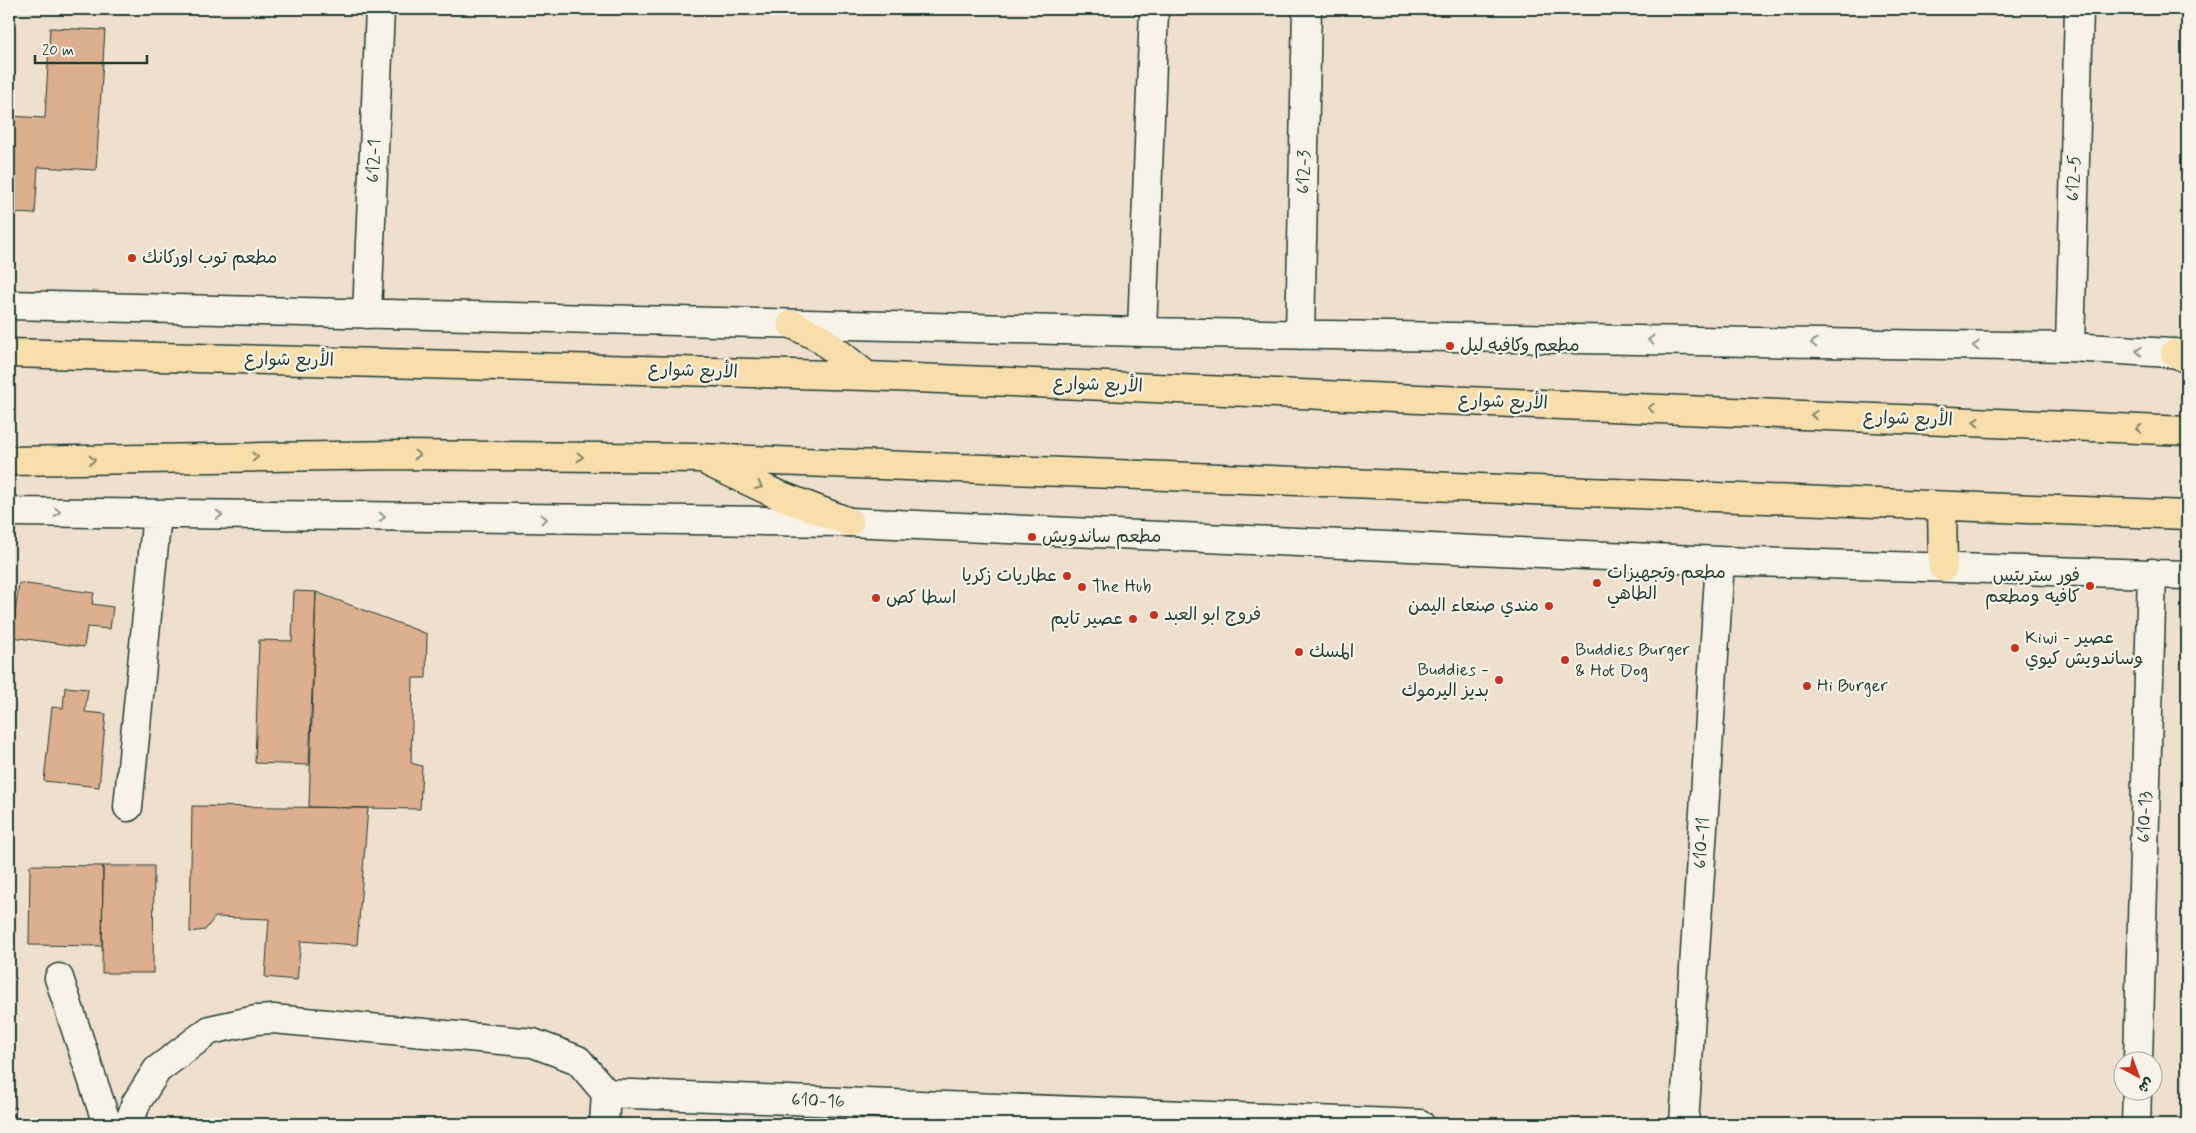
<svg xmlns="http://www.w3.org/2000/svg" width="2196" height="1133" font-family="Mynerve,'Playpen Sans Arabic',sans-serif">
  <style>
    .building { fill: #ddaf8e; stroke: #1f3d34 }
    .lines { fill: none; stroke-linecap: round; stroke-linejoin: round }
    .minor-casing { stroke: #1f3d34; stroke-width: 31 }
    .major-casing { stroke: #1f3d34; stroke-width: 31 }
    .path { stroke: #1f3d34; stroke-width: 3; stroke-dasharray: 4 4; stroke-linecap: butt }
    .minor { stroke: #f7f3e8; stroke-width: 28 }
    .major { stroke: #f8deab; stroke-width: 28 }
    .oneway { stroke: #8b988e }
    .oneway2 { stroke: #81856a }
    .poi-dot { fill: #c8321e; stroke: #f7f3e8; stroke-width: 2 }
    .labels { text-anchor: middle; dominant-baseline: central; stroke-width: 4.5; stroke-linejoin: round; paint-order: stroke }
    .street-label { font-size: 18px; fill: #1f3d34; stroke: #f7f3e8 }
    .poi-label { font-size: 18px; fill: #1f3d34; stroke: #f7f3e8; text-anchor: start }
  </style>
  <rect width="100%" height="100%" fill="#efdfcd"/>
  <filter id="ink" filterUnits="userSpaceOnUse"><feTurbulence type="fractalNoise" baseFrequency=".02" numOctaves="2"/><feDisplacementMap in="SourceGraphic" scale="10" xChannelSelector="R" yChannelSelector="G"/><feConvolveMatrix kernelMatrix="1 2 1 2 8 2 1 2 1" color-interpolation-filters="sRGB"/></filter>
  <g filter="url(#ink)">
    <path class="building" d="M50,28L105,30L96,170L38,167L35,214L9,213V116L45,118Z
      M19,583L94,593L92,604L113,607L110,629L87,627L84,647L12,637Z
      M294,591L316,592L309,765L255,763L259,640L292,641Z
      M316,592L427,634L426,678H413L411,763L422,766L420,809L309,807Z
      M65,687L88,689L85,712L106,714L99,787L44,781L52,707L63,708Z
      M192,806L368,808L357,945L301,941L297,980L265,977L269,919L215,917L205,930L190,932Z
      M30,865L103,866L102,946L29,945Z
      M103,866H154L153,973H102Z"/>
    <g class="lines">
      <defs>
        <path id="minor" d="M9,305L1142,332L2070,347L2187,354
          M367,314L380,9
          M1142,332L1154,9
          M1300,335L1307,9
          M2070,347L2079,9
          M9,509L15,512L849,522L1720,561L2187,575
          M128,807L157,514
          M59,978L107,1124
          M2138,1060L2152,573
          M606,1093L1420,1124
          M129,1124L136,1103L157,1070L210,1030L256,1020L273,1019L533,1043L578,1060L606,1093
          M604,1124L606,1093
          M1684,1124L1720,561
          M2136,1124L2137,1090"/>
        <path id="major" d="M792,324L820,338L867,376
          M9,353L867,376L2187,431
          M2175,353L2187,359
          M9,461L401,455L699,458L2187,515
          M710,463L774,493L849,522
          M1942,506L1943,567"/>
      </defs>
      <use href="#minor" class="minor-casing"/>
      <use href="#major" class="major-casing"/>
      <path class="path" d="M9,1098L16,1124"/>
      <use href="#minor" class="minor"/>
      <use href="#major" class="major"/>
    </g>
    <defs><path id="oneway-chevron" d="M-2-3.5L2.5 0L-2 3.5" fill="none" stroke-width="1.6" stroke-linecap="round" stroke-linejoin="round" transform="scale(1.25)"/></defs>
    <g class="oneway">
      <use href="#oneway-chevron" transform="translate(1651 340) rotate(-179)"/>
      <use href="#oneway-chevron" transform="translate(1814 343) rotate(-179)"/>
      <use href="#oneway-chevron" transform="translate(1976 346) rotate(-179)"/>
      <use href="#oneway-chevron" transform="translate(2139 351) rotate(-177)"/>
      <use href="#oneway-chevron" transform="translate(57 512) rotate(1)"/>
      <use href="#oneway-chevron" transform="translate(219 515) rotate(1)"/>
      <use href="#oneway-chevron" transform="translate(382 517) rotate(1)"/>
      <use href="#oneway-chevron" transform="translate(544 519) rotate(1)"/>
    </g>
    <g class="oneway2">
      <use href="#oneway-chevron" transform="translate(1651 408) rotate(-178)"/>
      <use href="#oneway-chevron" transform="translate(1814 415) rotate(-178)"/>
      <use href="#oneway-chevron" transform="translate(1976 422) rotate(-178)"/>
      <use href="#oneway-chevron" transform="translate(2139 429) rotate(-178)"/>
      <use href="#oneway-chevron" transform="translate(417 455) rotate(1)"/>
      <use href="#oneway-chevron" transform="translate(255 457) rotate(-1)"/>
      <use href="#oneway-chevron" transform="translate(580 457) rotate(1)"/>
      <use href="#oneway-chevron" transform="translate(92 460) rotate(-1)"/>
      <use href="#oneway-chevron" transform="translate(759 486) rotate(25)"/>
    </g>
  </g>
  <g class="poi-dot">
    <circle cx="132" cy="258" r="5"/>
    <circle cx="1450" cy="346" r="5"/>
    <circle cx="1032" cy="537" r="5"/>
    <circle cx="1067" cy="576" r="5"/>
    <circle cx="1597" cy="583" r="5"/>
    <circle cx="2090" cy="586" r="5"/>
    <circle cx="1082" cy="587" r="5"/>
    <circle cx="876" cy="598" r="5"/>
    <circle cx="1549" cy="606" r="5"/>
    <circle cx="1154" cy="615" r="5"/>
    <circle cx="1133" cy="619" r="5"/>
    <circle cx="2015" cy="648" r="5"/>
    <circle cx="1299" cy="652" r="5"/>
    <circle cx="1565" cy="660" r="5"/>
    <circle cx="1499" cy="680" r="5"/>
    <circle cx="1807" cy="686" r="5"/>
  </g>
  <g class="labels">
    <g class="street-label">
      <text transform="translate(374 161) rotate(-88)">612-1</text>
      <text transform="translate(1304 172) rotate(-89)">612-3</text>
      <text transform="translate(2074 178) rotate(-88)">612-5</text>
      <text transform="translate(289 360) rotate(1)">الأربع شوارع</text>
      <text transform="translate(693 371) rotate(2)">الأربع شوارع</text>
      <text transform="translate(1098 385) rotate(2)">الأربع شوارع</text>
      <text transform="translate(1503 402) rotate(2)">الأربع شوارع</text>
      <text transform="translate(1908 419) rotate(2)">الأربع شوارع</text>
      <text transform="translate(2145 817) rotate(-88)">610-13</text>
      <text transform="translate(1702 843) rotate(-86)">610-11</text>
      <text transform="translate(818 1101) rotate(2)">610-16</text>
    </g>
    <g class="poi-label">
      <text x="142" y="258">مطعم توب اوركانك</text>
      <text x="1460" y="346">مطعم وكافيه ليل</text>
      <text x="1042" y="537">مطعم ساندويش</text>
      <text x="1607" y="573">مطعم وتجهيزات<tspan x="1607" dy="21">الطاهي</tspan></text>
      <text x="1057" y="576" text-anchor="end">عطاريات زكريا</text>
      <text x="2080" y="576" text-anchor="end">فور ستريتس<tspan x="2080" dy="21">كافيه ومطعم</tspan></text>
      <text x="1092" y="587">The Hub</text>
      <text x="886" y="598">اسطا كص</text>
      <text x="1539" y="606" text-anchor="end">مندي صنعاء اليمن</text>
      <text x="1164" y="615">فروج ابو العبد</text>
      <text x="1123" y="619" text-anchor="end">عصير تايم</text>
      <text x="2025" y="638">Kiwi - عصير<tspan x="2025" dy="21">وساندويش كيوي</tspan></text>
      <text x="1575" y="650">Buddies Burger<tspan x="1575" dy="21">&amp; Hot Dog</tspan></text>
      <text x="1309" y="652">المسك</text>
      <text x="1489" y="670" text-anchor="end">Buddies -<tspan x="1489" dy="21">بديز اليرموك</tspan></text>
      <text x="1817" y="686">Hi Burger</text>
    </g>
  </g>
  <rect width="2196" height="1133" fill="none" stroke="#f7f3e8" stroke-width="30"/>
  <rect x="15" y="15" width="2166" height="1103" fill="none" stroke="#1f3d34" stroke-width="2" filter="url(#ink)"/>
  <g transform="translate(2138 1076) rotate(139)"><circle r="24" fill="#f7f3e8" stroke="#a1aaa0"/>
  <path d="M0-4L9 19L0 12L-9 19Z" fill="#c8321e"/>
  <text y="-8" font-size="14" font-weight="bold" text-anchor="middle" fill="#1f3d34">ش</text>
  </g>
  <path d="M35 55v8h112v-8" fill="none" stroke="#1f3d34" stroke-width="2.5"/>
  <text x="42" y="55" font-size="15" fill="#1f3d34" stroke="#f7f3e8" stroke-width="4" paint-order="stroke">20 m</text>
</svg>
